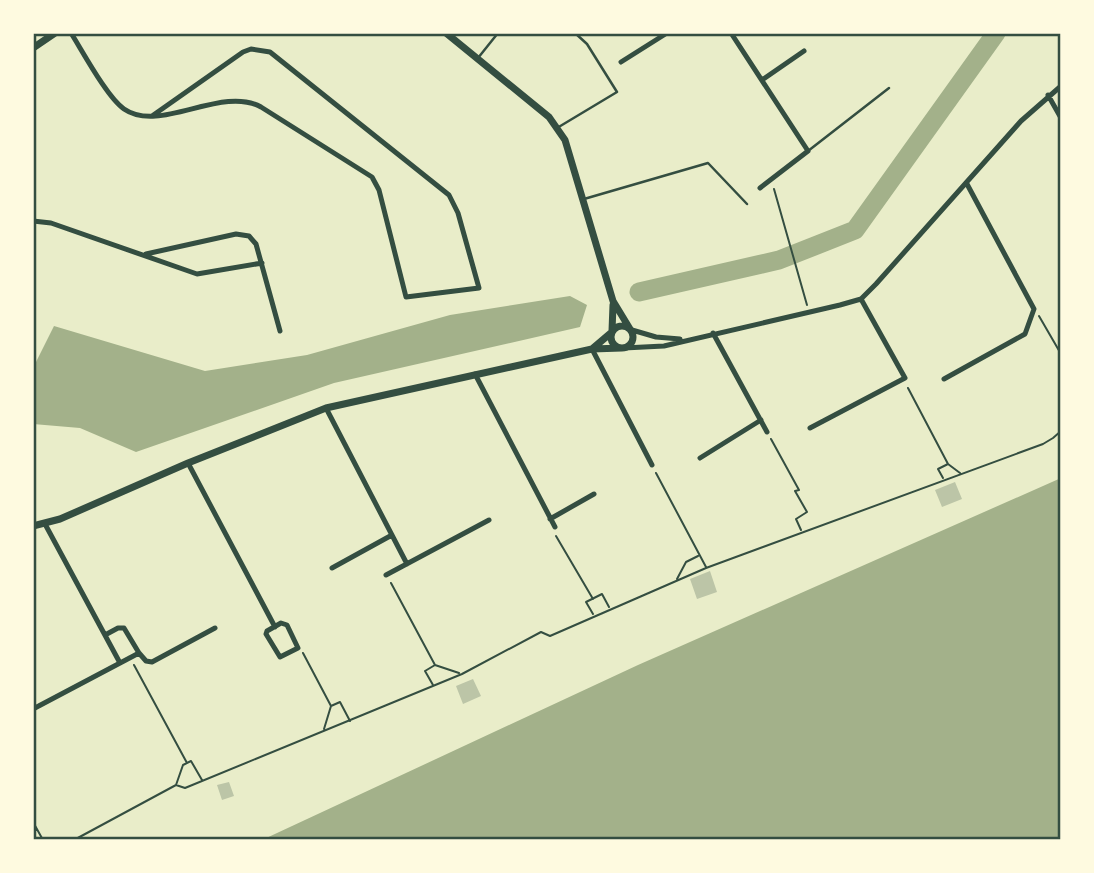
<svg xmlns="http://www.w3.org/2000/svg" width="1094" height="873" font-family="Signika,sans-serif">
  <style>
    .water { fill: #a3b18a }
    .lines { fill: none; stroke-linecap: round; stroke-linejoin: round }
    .river { stroke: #a3b18a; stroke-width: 19 }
    .building { fill: #bcc5a7 }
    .path { stroke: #344e41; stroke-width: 2 }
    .service { stroke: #344e41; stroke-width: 2.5 }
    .minor { stroke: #344e41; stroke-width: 5 }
    .tertiary { stroke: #344e41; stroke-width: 7 }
    .neatline { fill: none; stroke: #344e41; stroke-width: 2.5 }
  </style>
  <rect width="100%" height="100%" fill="#e9edc9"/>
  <path class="water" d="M570,296L587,305L580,327L334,383L136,452L80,428L33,424V368L54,326L205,371L307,355L450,315Z
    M1061,478V840H262L638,665Z"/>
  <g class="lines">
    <path class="river" d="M639,292L779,260L855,230L996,33"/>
  </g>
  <path class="building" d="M955,482L962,499L942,507L935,490Z
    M710,571L717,592L697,599L690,579Z
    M473,679L481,696L463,704L456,686Z
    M229,782L234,796L222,800L217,785Z"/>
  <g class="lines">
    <path class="path" d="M774,189L807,305
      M1039,316L1061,354
      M908,388L948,464
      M771,439L799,490L795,491L807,512L796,519L801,530
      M656,473L706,567
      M943,478L938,469L948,464L960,473
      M556,536L593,599
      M677,579L686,562L698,556
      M391,583L435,665
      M593,614L586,602L602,594L609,607
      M303,653L331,706
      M134,665L187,763
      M433,685L425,671L435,665L459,673
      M324,729L331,706L340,702L350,721
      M176,785L183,765L191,761L202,780
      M33,822L43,840
      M33,837L36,828
      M74,840L176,785L185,788L462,674L541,632L550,636L706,568L1043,444L1053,438L1061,431"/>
    <path class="service" d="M478,58L498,33
      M557,128L617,92L587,44L575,33
      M808,151L889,88
      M584,199L708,163L747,204"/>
    <path class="minor" d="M71,33C83,52 107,97 124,109C160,134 221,85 261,107L372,177L379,190L406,297L479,288L458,213L449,195L270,52L251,49L243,52L152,116
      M731,33L808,151L760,188
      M621,62L667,33
      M762,80L804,51
      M1048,95L1061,118
      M33,221L51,223L197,274L262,263
      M146,254L236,234L249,236L256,244L280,331
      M632,330L656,337L680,339
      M713,333L767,432
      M624,348L664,346L840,305L861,299L876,284L1021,121L1061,86
      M592,349L652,465
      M475,374L555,527
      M944,379L1025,334L1034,309L967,184
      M326,408L407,564
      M810,428L905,378L861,299
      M700,458L761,420
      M188,463L275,627
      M550,519L594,494
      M45,524L120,663
      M332,568L392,535
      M386,575L489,520
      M281,623L287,625L298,648L280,657L266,634L267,631Z
      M139,653L146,661L152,662L215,628
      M33,709L139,653L124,628H118L105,635"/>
    <path class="tertiary" d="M446,33L549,117L565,140L613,301L630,329
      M33,48L55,33
      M611 337a11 11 0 1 1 22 0a11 11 0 1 1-22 0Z
      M612,331L613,305
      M592,349L612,332
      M33,526L60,519L188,463L326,408L592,349L622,348"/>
  </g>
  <rect width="1094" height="873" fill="none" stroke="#fefae0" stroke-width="70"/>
  <rect x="35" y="35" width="1024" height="803" class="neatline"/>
</svg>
